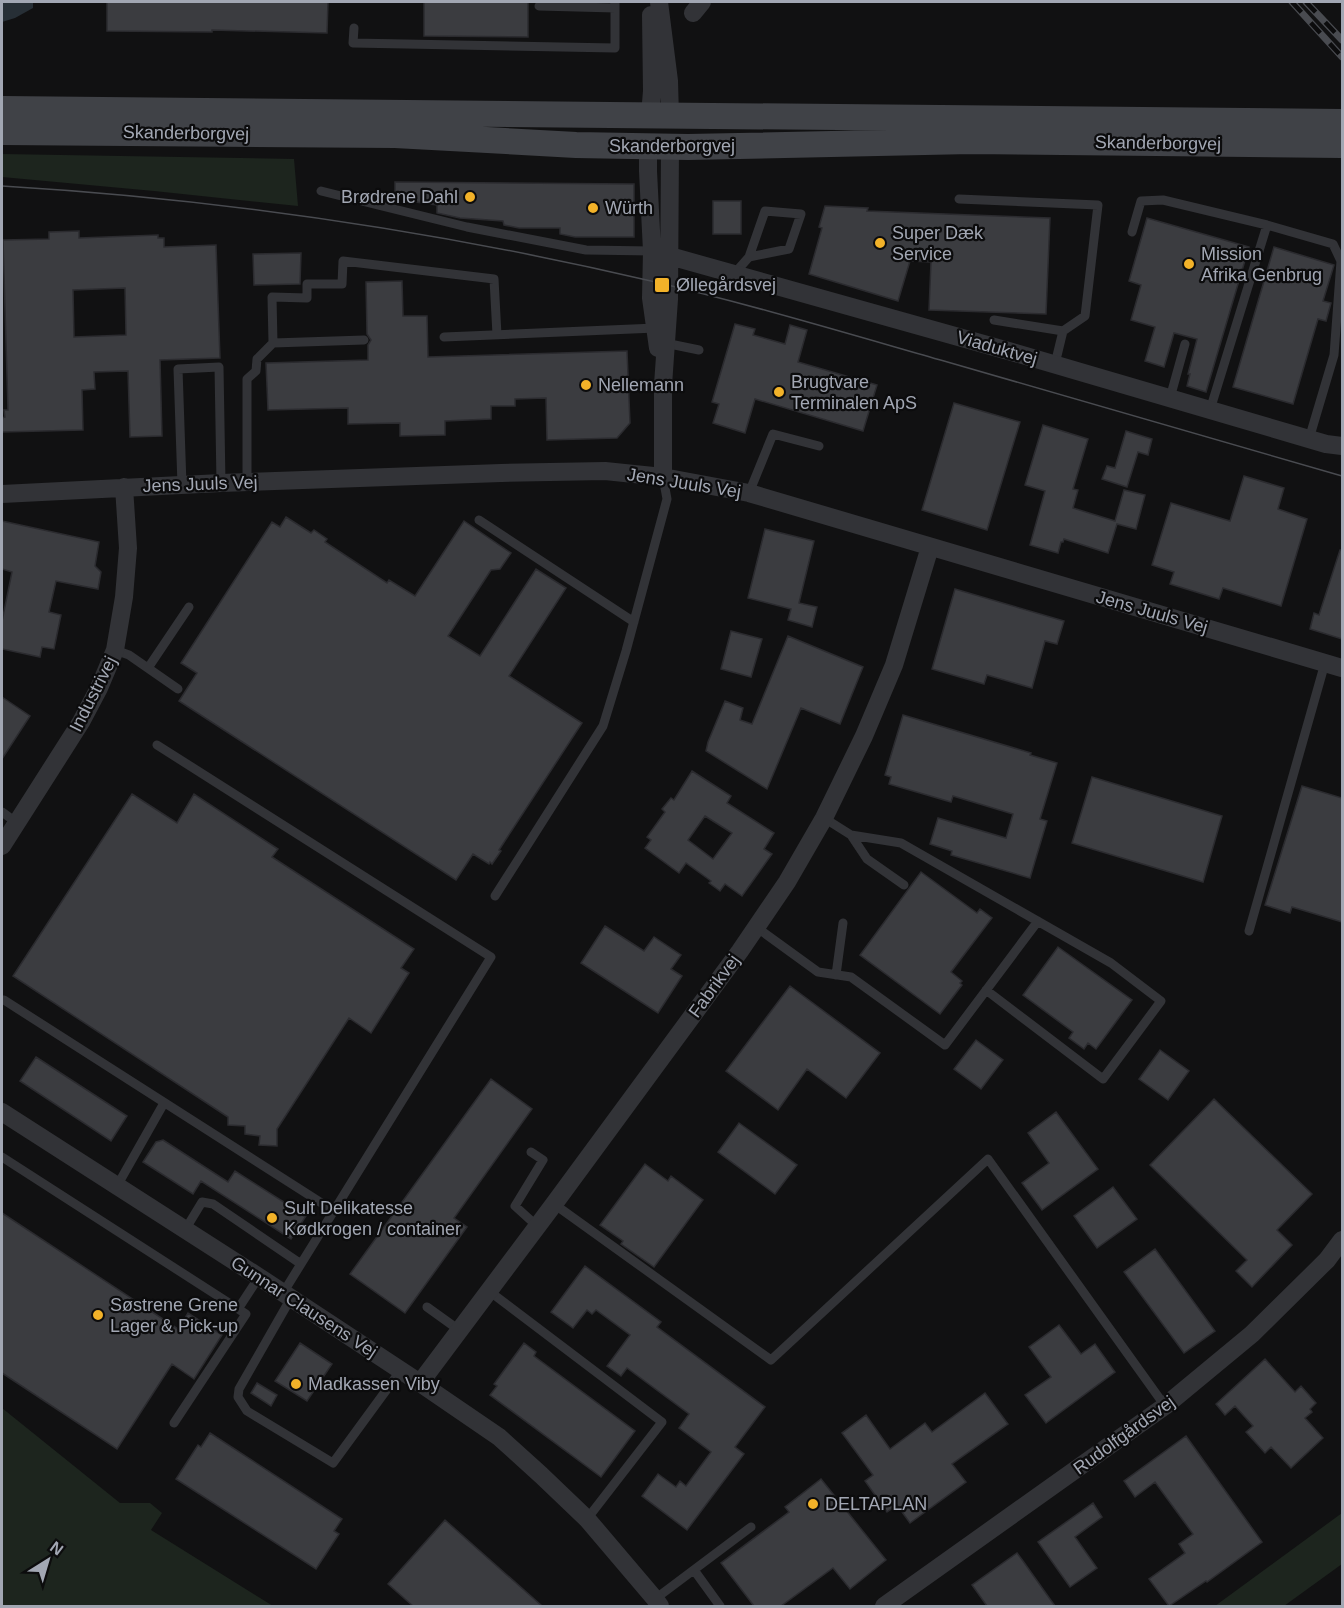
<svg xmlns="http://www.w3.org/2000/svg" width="1344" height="1608" font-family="Arial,sans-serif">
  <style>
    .green { fill: #1d251e }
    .water { fill: #272f36 }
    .building { fill: #3b3c40; stroke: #2b2b2f; stroke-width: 1.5; fill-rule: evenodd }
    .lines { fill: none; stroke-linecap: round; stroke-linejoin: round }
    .service { stroke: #323337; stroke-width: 9 }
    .minor { stroke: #323337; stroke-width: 18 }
    .secondary { stroke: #404247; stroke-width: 26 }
    .tram { stroke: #494b50; stroke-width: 1.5 }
    .rail-casing { stroke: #494b50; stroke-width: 7 }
    .rail { stroke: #0c0c0d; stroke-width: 4.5; stroke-dasharray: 14; stroke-linecap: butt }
    .poi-dot { fill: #f2b229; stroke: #0c0c0d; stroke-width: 2 }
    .labels { text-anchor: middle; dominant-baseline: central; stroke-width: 4.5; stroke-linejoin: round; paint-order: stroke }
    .street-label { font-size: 18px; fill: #a2a7b3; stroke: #0c0c0d }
    .poi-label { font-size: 18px; fill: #a2a7b3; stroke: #0c0c0d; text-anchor: start }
  </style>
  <rect width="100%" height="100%" fill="#111112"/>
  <path class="green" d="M2,154L294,159L298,206L154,191L2,177Z
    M2,1408L120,1503H150L162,1513L151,1530L273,1606H2Z
    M1342,1513V1564L1284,1606H1215Z"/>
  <path class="water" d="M2,2H33V8L15,18L2,22Z"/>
  <path class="building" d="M107,2H328L327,33L212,30V32L107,31Z
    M424,2H528V37L424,36Z
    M395,182L634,184V237H575L560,234V228H519L504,225L503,221L460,218L437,213V205L395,199Z
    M713,201H741V234H713Z
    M825,206L868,208L867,211L1050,218L1046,314L929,310L931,262L910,261L898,301L809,274L822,228L819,227Z
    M1147,218L1249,247L1206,392L1187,386L1190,374H1188L1197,339L1174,333L1164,367L1145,361L1155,327L1131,320L1141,285L1129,281Z
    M79,231V238L158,235V238H164V247L216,245L220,358L160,360L162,436L130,437L128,371L94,372L95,389L82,390L83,430L2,432V418L5,417L4,410H8L3,240L49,239V232ZM125,288L126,335L74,337L73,290Z
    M1274,247L1334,265L1323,301L1331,303L1326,321L1318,319L1293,404L1233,387Z
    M301,253L300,284L254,285L253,254Z
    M402,281L403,316H427L428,357L627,351L630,423L617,438L547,440L546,398L515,399V406H491V419L445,421V435L400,436V423L348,424V408L268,410L266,363L368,360V345L371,340L367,334L366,282Z
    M735,324L755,329L753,335L785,344L790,325L807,330L798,362L877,385L863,431L755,399L745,433L713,423L719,404L712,402Z
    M954,403L1020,422L987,530L922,510Z
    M1043,425L1088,439L1073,489L1078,490L1073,508L1115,521L1124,490L1145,495L1136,529L1117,524L1108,553L1064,539L1063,542H1061L1058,553L1030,545L1045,491L1025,485Z
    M1126,431L1152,439L1148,455L1138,452L1127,487L1102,479L1107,466L1115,468Z
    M1244,476L1284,488L1278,509L1307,519L1281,606L1223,588L1219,599L1170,584L1174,572L1152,565L1171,503L1230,521Z
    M286,517L311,533L314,530L327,539L325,542L387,583L389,580L415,596L464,521L511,553L500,569L491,570L448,636L480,656L536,569L566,588L509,676L582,723L499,850L501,851L492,864L490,862L489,864L473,854L456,880L179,701L197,673L181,663L272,522L280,527Z
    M2,521L99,542L95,566L101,572L98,589L56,581L49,612L61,615L54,649L42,647L40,657L2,649V621L12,572L2,569Z
    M765,529L814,541L799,603L817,607L812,627L788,620L791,609L748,598Z
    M1340,550H1342V639L1310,629L1314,613L1319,615Z
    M955,589L1064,621L1057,644L1045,641L1032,688L987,675L984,684L932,669Z
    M731,631L762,639L751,677L721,669Z
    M788,636L863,667L840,724L801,708L767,789L706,751L708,742L725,701L743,708L740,720L752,724Z
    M2,697L30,716L2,759Z
    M903,715L1031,753L1030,755L1057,763L1040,819L1047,821L1030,878L951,855L952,851L930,844L938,818L1006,838L1013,814L953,796L951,802L889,784L891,777L885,775Z
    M692,771L731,796L727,803L774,833L764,849L772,854L742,896L725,884L720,891L709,883L711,881L686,863L679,873L645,848L651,840L647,837L665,812L662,809L671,798L674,800ZM705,816L732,833L713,859L688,840Z
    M1092,777L1222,816L1203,882L1072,843Z
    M1302,786L1342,798V922L1292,907L1290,913L1265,905Z
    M132,794L177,823L194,794L278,849L272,857L414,949L401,968L409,973L371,1033L349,1018L277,1129V1146L259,1145L260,1136L245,1134V1126L228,1125V1117L13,976Z
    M921,872L977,913L980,909L992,918L951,972L962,981L960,983L962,985L940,1014L860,955Z
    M605,926L644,951L654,937L681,955L671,969L682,976L658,1013L581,963Z
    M1058,947L1132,1000L1096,1049L1088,1043L1084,1049L1069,1038L1073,1032L1023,995Z
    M790,986L880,1053L846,1098L807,1069L778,1110L726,1071Z
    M976,1040L1003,1060L981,1089L954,1069Z
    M1160,1050L1189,1071L1168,1100L1139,1079Z
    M36,1057L127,1116L111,1141L20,1081Z
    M491,1079L532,1109L454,1218L467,1227L405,1313L350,1274Z
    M1214,1099L1312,1194L1277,1230L1292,1245L1252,1287L1236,1271L1247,1260L1150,1165Z
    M1056,1112L1098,1169L1042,1210L1022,1183L1049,1163L1028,1133Z
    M739,1123L797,1165L775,1194L718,1152Z
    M163,1140L228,1182L235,1171L306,1216L291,1239L201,1181L193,1194L143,1162L156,1142Z
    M645,1164L668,1181L671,1176L703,1200L654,1267L621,1244L623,1241L600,1225Z
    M1113,1187L1137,1219L1097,1248L1074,1216Z
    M2,1213L178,1329L188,1313L222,1335L194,1379L172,1364L117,1449L2,1373Z
    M1155,1249L1215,1331L1184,1353L1124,1272Z
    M585,1266L661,1322L657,1327L765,1407L735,1447L744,1454L687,1530L642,1496L658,1474L676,1487L680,1481L686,1486L711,1452L679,1428L689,1414L627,1368L621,1376L607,1366L630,1335L596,1310L592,1314L587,1310L573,1328L551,1312Z
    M1059,1325L1081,1354L1095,1344L1115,1372L1046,1423L1025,1395L1051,1377L1029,1347Z
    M300,1343L332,1364L307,1401L275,1381Z
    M524,1343L536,1352L534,1356L635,1431L601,1477L490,1395L497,1386L494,1384Z
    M1265,1359L1295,1392L1301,1386L1316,1403L1310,1409L1312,1412L1305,1418L1323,1438L1291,1468L1271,1447L1265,1453L1246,1432L1253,1426L1235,1406L1225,1415L1216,1404Z
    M257,1383L277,1395L271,1406L251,1393Z
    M985,1393L1008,1424L952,1464L966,1482L910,1523L897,1505L887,1512L865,1481L873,1475L842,1433L866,1415L890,1449L925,1423L932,1432Z
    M210,1433L342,1519L334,1531L339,1534L316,1569L176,1479L198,1445L201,1447Z
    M1186,1436L1262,1542L1207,1582L1206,1581L1169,1606L1149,1579L1185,1553L1179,1544L1193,1534L1155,1482L1135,1497L1124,1481Z
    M821,1479L886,1560L850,1589L833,1568L781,1606H754L721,1563L789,1512L785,1507Z
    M1093,1503L1102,1517L1075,1537L1097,1568L1070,1587L1038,1542Z
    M445,1520L542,1606H413L388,1584Z
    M1017,1553L1023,1561L1055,1606H987L972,1585Z"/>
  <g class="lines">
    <path class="service" d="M539,6L615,8
      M354,28L353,43L615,48V2
      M321,191L467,227L586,250L652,251
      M959,199L1098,205L1085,316L1063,331L994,320
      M1132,232L1141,201L1163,200L1267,225L1333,244L1341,261L1334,355L1309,439
      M734,274L749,257L765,211L801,214L789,249L749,257
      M444,337L656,328
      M273,343L272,297L307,298V284H342L343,261L494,279L497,335
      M665,343L699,350
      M1055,364L1063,331
      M1170,398L1185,344
      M1210,410L1267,225
      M247,482V379L256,371L257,359L273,343L364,340
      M182,485L178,369L219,367L221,483
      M749,493L773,434L819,446
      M479,520L634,622
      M115,650L129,655L178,689
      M148,668L189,607
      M157,745L491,957L283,1293
      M2,812L17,823
      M824,818L851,835L901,843L1111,963L1161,1001L1103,1079L986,990
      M851,835L867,859L904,885
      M495,896L603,726L626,651L667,499L663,477
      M756,927L818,972L851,977L945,1045L1038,921
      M1249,931L1325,663
      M836,975L843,923
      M4,1000L334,1211
      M531,1152L543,1160L515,1206L537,1226
      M2,1157L246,1314L174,1423
      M117,1186L164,1103
      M554,1204L771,1360L988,1159L1165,1406
      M185,1230L202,1202L213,1204L301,1264
      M489,1291L662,1422L587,1519
      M291,1298L239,1389L238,1397L247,1411L333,1463L401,1370
      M427,1307L459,1330
      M238,1309L259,1277
      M694,1570L720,1606
      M655,1599L751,1527"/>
    <path class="minor" d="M659,2L669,81L670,116
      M693,13L702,2
      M650,115L652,91L651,15
      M648,147V171L652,251L651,298L658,348
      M652,251L1012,352L1326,444L1342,446
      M663,477V385L669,299L670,147
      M2,494L221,483L501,473L605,471L663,477L749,493L1342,668
      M2,846L81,722L99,688L115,650L124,597L128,548L124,487
      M2,1112L259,1277L420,1383L499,1437L541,1475L587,1519L655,1599L660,1606
      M420,1383L554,1204L740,951L787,882L824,818L864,736L894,665L930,547
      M884,1606L1165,1406L1252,1334L1327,1260L1342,1240"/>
    <path class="secondary" d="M2,109L1342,122
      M2,132L395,135L576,145L688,147L971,141L1342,145"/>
    <path class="tram" d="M2,186C220,199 437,231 651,281C749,304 846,333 944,361C1077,400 1210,438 1342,476"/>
    <defs>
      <path id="rail" d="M1292,2L1342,57
        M1306,2L1342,40"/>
    </defs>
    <use href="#rail" class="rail-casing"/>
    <use href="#rail" class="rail"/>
  </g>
  <g class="poi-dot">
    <circle cx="470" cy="197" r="6"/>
    <circle cx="593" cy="208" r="6"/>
    <circle cx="880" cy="243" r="6"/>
    <circle cx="1189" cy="264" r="6"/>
    <rect x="654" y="277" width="16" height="16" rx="3"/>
    <circle cx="586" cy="385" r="6"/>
    <circle cx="779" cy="392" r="6"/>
    <circle cx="272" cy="1218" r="6"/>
    <circle cx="98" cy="1315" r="6"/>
    <circle cx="296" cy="1384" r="6"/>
    <circle cx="813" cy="1504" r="6"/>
  </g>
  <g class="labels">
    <g class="street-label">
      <text transform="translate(186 133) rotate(1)">Skanderborgvej</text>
      <text transform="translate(1158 143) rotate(1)">Skanderborgvej</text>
      <text x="672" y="146">Skanderborgvej</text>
      <text transform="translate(997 348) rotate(16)">Viaduktvej</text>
      <text transform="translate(684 483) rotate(9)">Jens Juuls Vej</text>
      <text transform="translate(200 484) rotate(-2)">Jens Juuls Vej</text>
      <text transform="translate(1152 612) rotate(16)">Jens Juuls Vej</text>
      <text transform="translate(93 694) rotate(-63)">Industrivej</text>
      <text transform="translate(714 986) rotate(-54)">Fabrikvej</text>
      <text transform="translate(304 1307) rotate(33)">Gunnar Clausens Vej</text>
      <text transform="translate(1124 1435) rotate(-36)">Rudolfgårdsvej</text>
    </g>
    <g class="poi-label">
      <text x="458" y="197" text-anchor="end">Brødrene Dahl</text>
      <text x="605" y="208">Würth</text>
      <text x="892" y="233">Super Dæk<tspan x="892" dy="21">Service</tspan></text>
      <text x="1201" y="254">Mission<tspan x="1201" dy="21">Afrika Genbrug</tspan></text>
      <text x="676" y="285">Øllegårdsvej</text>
      <text x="791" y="382">Brugtvare<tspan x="791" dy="21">Terminalen ApS</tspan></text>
      <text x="598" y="385">Nellemann</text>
      <text x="284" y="1208">Sult Delikatesse<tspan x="284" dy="21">Kødkrogen / container</tspan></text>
      <text x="110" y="1305">Søstrene Grene<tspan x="110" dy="21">Lager &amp; Pick-up</tspan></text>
      <text x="308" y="1384">Madkassen Viby</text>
      <text x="825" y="1504">DELTAPLAN</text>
    </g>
  </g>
  <rect width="1344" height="1608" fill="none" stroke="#a2a7b3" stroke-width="6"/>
  <g transform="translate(48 1560) rotate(37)" stroke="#0c0c0d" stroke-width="4.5" paint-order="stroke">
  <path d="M0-4.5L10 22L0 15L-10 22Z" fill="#a2a7b3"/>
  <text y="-9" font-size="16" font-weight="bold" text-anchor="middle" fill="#a2a7b3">N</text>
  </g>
</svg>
